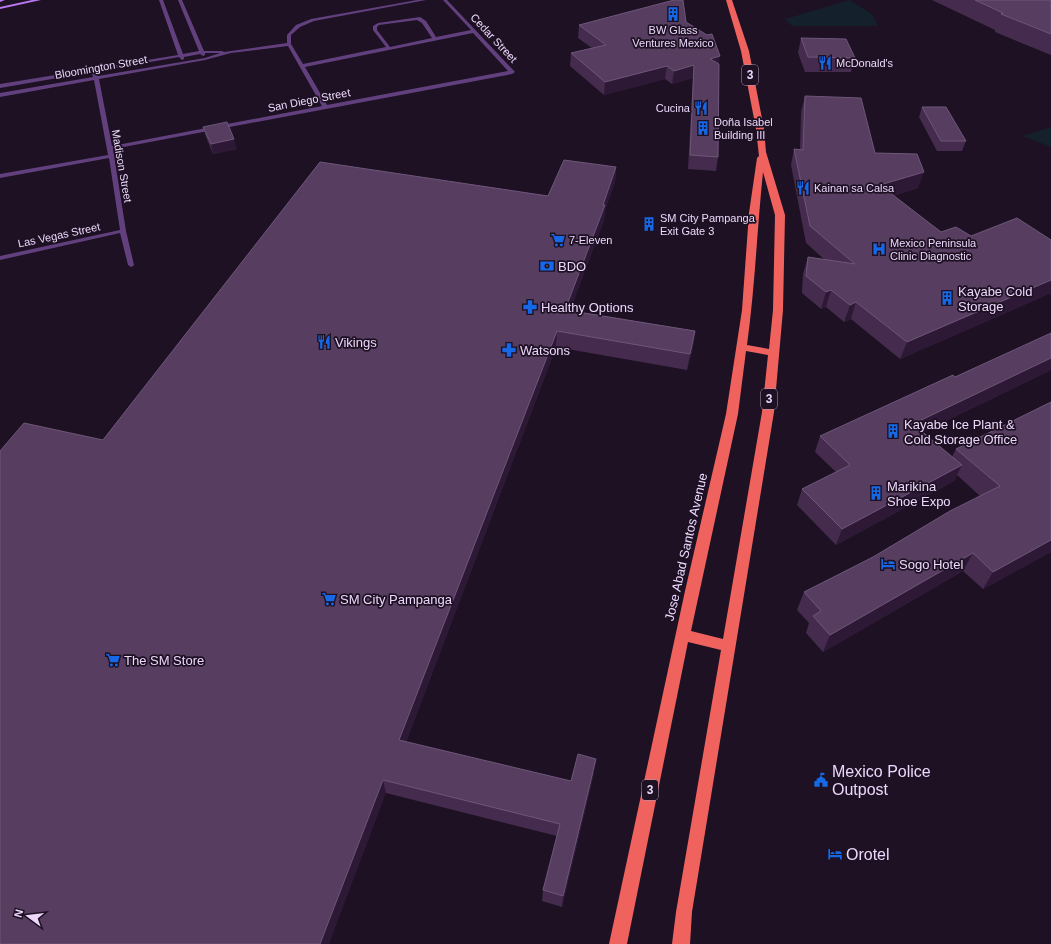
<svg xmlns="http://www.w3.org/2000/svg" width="1051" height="944" font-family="Helvetica,sans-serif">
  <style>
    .green { fill: #14212d }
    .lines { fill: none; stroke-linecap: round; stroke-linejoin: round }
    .street { fill: #62407e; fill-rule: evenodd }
    .secondary { fill: #b977f2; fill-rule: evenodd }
    .highway { fill: #ef625e; fill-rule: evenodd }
    .wall { fill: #452c4f }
    .shaded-wall { fill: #2d1936 }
    .building { fill: #573e61; stroke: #6e567a }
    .labels { text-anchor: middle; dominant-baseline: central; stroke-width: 3.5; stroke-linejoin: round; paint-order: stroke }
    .far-poi-label { font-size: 11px; fill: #edd7fb; stroke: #1d1123; text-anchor: start }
    .far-street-label { font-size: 11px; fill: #edd7fb; stroke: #1d1123 }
    .shield { fill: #1d1123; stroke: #af9cba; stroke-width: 1 }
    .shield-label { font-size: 12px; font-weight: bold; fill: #edd7fb }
    .poi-label { font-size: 13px; fill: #edd7fb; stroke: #1d1123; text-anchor: start }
    .street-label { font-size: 13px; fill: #edd7fb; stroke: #1d1123 }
    .near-poi-label { font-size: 16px; fill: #edd7fb; stroke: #1d1123; text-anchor: start }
  </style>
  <rect width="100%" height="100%" fill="#1d1123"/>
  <path class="green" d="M850,0L873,15L878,26H792L785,19Z
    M1051,127V147L1023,136Z"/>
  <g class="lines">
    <path class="street" d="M159,0H163L183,54L199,51L178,0H182L204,51H222L224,52L287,43V35L296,25L311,19L417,0H426L314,21L300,27L291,35V44L303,64L386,47L373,30V26L378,23L420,17L426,21L436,37L471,30L443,0H447L515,72L512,74L113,149L126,231L134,265L133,266L131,267L128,265L120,233L0,260V256L120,230L109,158L0,178V174L108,155L94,80L0,97V93L93,77L92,74L95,72L97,73L98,76L205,58L220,53H205V55L203,56L200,54L184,57V59L182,60L179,57L0,88V84L178,55ZM417,20L422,23L432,38L390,47L377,30V27L379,25ZM473,33L508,71L327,105L305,67ZM288,46L322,106L112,146L99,79L205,60L231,53Z"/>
    <path class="secondary" d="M0,0H5L0,2Z
      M32,0H41L0,9V7Z"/>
    <path class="highway" d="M726,0H732L749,51L764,129L766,152L785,215L783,310L774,412L692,912L690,944H672L676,912L721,650L688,642L627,944H609L685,591L726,414L742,310L749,213L757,158L759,156L756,129L741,51ZM763,172L775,215L773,310L769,349L747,345C755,287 757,230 763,172ZM746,351L768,355L762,412L723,639L691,631L738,414Z"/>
  </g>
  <path class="wall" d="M932,0H1051V55L995,32V30Z
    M686,22L719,65L718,157L716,171L688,169L693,78L672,84L665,79L604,95L570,66L571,53L592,48L578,38L579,25Z
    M801,38L855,58L851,72H805L798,53Z
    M805,96L918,188L893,196L941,232L971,236L1051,240V293L900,359L851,319L844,322L826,307L821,309L802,293L803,274L808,257L825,260L806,243L791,165L794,149L800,150L801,112Z
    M922,107L966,141L962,151H937L919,117Z
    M203,127L237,149L213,154L206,137Z
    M616,167L615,182L605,210L604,220L570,310L695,331L693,347L687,370L556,347L406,742L571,781L594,773L562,907L542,901L543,890L557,836L386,793L103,440L548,196Z
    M1051,370L923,432L952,457L956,449L1051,402V552L983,589L963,571L823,652L806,633L809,623L797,610L804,592L873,557L980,496L957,475L954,481L836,545L797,505L802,489L836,472L815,452L820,436Z"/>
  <path class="shaded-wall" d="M720,56L718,69L710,59Z
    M694,65L693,78L672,84L674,71Z
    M667,66L665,79L604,95L605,82Z
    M234,139L237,149L213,154L211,144Z
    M616,167L615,182L605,210L604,220L565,325V310Z
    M924,172L918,188L875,202L880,185Z
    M1051,280V293L900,359L907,342Z
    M831,290L826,307L821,309L826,292Z
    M856,302L851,319L844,322L850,305Z
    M557,331L556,347L402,753L399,740Z
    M695,331L693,347L687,370L690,354Z
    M1051,358V370L906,440L913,424Z
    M962,465L954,481L836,545L842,529Z
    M1051,540V552L983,589L993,572Z
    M973,553L963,571L823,652L830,635Z
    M596,759L594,773L562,907L563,896Z
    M383,780L386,793L329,944H320Z"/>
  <path class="building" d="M674,0H683L686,22L707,35L712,34L720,56L710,59L719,64L718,157L690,155L694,65L674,71L667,66L605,82L571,53L606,45L579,25Z
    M975,0H1051V34L1001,14L1003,13Z
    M801,38L846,39L855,58L808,57Z
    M805,96L861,98L875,153L917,154L924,172L880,185L941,232L956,227L971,236L1017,218L1051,240V280L907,342L856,302L850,305L831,290L826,292L806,276L808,257L855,264L810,226L794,149L803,150Z
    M922,107H946L966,141H941Z
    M227,122L234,139L211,144L203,127Z
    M564,160L616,167L603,205H605L565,310L695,331L690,354L557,331L399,740L571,781L578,754L596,759L563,896L543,890L560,824L383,780L320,944H0V451L24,423L103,440L320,162L548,196Z
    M1051,333V358L913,424L962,465L842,529L802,489L850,465L820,436L953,375L955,377Z
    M1051,402V540L993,572L973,553L830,635L813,616L821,611L804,592L873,557L950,511L1000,486L956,449Z"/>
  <defs>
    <symbol id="building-bare" viewBox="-9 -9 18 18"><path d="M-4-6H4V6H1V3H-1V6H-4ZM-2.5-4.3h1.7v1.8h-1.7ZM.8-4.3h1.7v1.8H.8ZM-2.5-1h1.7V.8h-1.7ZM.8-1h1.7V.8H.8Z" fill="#1668e7" stroke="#1d1123" stroke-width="2.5" paint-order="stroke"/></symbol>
    <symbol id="restaurant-bare" viewBox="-9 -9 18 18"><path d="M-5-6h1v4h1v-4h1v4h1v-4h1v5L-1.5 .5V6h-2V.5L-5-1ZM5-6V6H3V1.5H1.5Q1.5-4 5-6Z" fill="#1668e7" stroke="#1d1123" stroke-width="2.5" paint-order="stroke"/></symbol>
    <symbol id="supermarket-bare" viewBox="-9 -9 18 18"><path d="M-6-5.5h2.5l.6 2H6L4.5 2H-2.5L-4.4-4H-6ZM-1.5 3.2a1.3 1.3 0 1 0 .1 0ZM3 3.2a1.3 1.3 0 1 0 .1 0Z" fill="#1668e7" stroke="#1d1123" stroke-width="2.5" paint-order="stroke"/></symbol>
    <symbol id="hospital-bare" viewBox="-9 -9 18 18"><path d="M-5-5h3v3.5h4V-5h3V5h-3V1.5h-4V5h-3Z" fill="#1668e7" stroke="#1d1123" stroke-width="2.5" paint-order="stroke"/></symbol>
    <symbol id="bank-bare" viewBox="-9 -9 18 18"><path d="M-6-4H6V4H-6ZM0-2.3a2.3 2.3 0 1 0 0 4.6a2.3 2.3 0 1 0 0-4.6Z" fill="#1668e7" stroke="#1d1123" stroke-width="2.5" paint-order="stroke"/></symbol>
    <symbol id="pharmacy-bare" viewBox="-9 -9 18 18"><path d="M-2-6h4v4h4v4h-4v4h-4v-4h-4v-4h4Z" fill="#1668e7" stroke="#1d1123" stroke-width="2.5" paint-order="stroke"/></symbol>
    <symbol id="hotel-bare" viewBox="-9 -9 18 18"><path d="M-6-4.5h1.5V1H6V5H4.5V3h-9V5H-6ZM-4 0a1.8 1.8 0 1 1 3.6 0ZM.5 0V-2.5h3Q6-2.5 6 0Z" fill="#1668e7" stroke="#1d1123" stroke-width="2.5" paint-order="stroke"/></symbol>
    <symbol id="civic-bare" viewBox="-9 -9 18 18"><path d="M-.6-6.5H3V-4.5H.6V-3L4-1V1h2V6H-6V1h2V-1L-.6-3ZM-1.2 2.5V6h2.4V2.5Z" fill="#1668e7" stroke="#1d1123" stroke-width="2.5" paint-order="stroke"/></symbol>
  </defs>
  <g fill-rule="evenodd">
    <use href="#building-bare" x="663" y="4" width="20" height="20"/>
    <use href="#restaurant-bare" x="815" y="53" width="20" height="20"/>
    <use href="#restaurant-bare" x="691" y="98" width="20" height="20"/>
    <use href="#building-bare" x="693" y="118" width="20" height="20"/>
    <use href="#restaurant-bare" x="793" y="178" width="20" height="20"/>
    <use href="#building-bare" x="639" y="214" width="20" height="20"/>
    <use href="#supermarket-bare" x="548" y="230" width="20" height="20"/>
    <use href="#hospital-bare" x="869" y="239" width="20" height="20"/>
    <use href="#bank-bare" x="537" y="256" width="20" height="20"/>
    <use href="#building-bare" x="937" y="288" width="20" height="20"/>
    <use href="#pharmacy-bare" x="520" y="297" width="20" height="20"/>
    <use href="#restaurant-bare" x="314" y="332" width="20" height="20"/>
    <use href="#pharmacy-bare" x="499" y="340" width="20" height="20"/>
    <use href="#building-bare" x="883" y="421" width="20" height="20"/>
    <use href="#building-bare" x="866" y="483" width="20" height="20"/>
    <use href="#hotel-bare" x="878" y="554" width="20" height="20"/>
    <use href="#supermarket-bare" x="319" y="589" width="20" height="20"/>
    <use href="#supermarket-bare" x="103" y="650" width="20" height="20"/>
    <use href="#civic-bare" x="811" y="770" width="20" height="20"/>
    <use href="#hotel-bare" x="825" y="844" width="20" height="20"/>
  </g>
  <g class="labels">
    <g class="far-poi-label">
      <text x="673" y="30" text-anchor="middle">BW Glass<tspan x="673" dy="13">Ventures Mexico</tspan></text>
      <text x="836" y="63">McDonald's</text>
      <text x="690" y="108" text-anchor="end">Cucina</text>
      <text x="714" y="122">Doña Isabel<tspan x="714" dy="13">Building III</tspan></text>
      <text x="814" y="188">Kainan sa Calsa</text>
      <text x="660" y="218">SM City Pampanga<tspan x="660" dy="13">Exit Gate 3</tspan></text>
      <text x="569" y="240">7-Eleven</text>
      <text x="890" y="243">Mexico Peninsula<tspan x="890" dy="13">Clinic Diagnostic</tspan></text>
    </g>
    <g class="far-street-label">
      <text transform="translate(494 38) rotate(47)">Cedar Street</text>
      <text transform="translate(101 67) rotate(-10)">Bloomington Street</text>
      <text transform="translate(309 100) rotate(-11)">San Diego Street</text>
      <text transform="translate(122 166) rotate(80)">Madison Street</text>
      <text transform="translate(59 235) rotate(-12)">Las Vegas Street</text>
    </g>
    <g class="shield">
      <rect x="742" y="65" width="16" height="20" rx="3"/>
      <rect x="761" y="389" width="16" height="20" rx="3"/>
      <rect x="642" y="780" width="16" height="20" rx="3"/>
    </g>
    <g class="shield-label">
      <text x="750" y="75">3</text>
      <text x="769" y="399">3</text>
      <text x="650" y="790">3</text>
    </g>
    <g class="poi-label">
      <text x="558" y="266">BDO</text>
      <text x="958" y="291">Kayabe Cold<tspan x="958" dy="15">Storage</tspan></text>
      <text x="541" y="307">Healthy Options</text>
      <text x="335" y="342">Vikings</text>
      <text x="520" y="350">Watsons</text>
      <text x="904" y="424">Kayabe Ice Plant &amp;<tspan x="904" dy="15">Cold Storage Office</tspan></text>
      <text x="887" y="486">Marikina<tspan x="887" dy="15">Shoe Expo</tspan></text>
      <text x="899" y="564">Sogo Hotel</text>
      <text x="340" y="599">SM City Pampanga</text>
      <text x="124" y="660">The SM Store</text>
    </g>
    <g class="street-label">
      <text transform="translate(686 547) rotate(-77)">Jose Abad Santos Avenue</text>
    </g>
    <g class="near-poi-label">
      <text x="832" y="771">Mexico Police<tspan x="832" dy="18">Outpost</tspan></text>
      <text x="846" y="854">Orotel</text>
    </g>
  </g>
  <g transform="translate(28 916) rotate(285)" stroke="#1d1123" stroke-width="3" paint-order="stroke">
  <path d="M0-3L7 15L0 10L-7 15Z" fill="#edd7fb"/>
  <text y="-6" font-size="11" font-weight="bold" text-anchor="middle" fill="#edd7fb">N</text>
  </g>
</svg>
